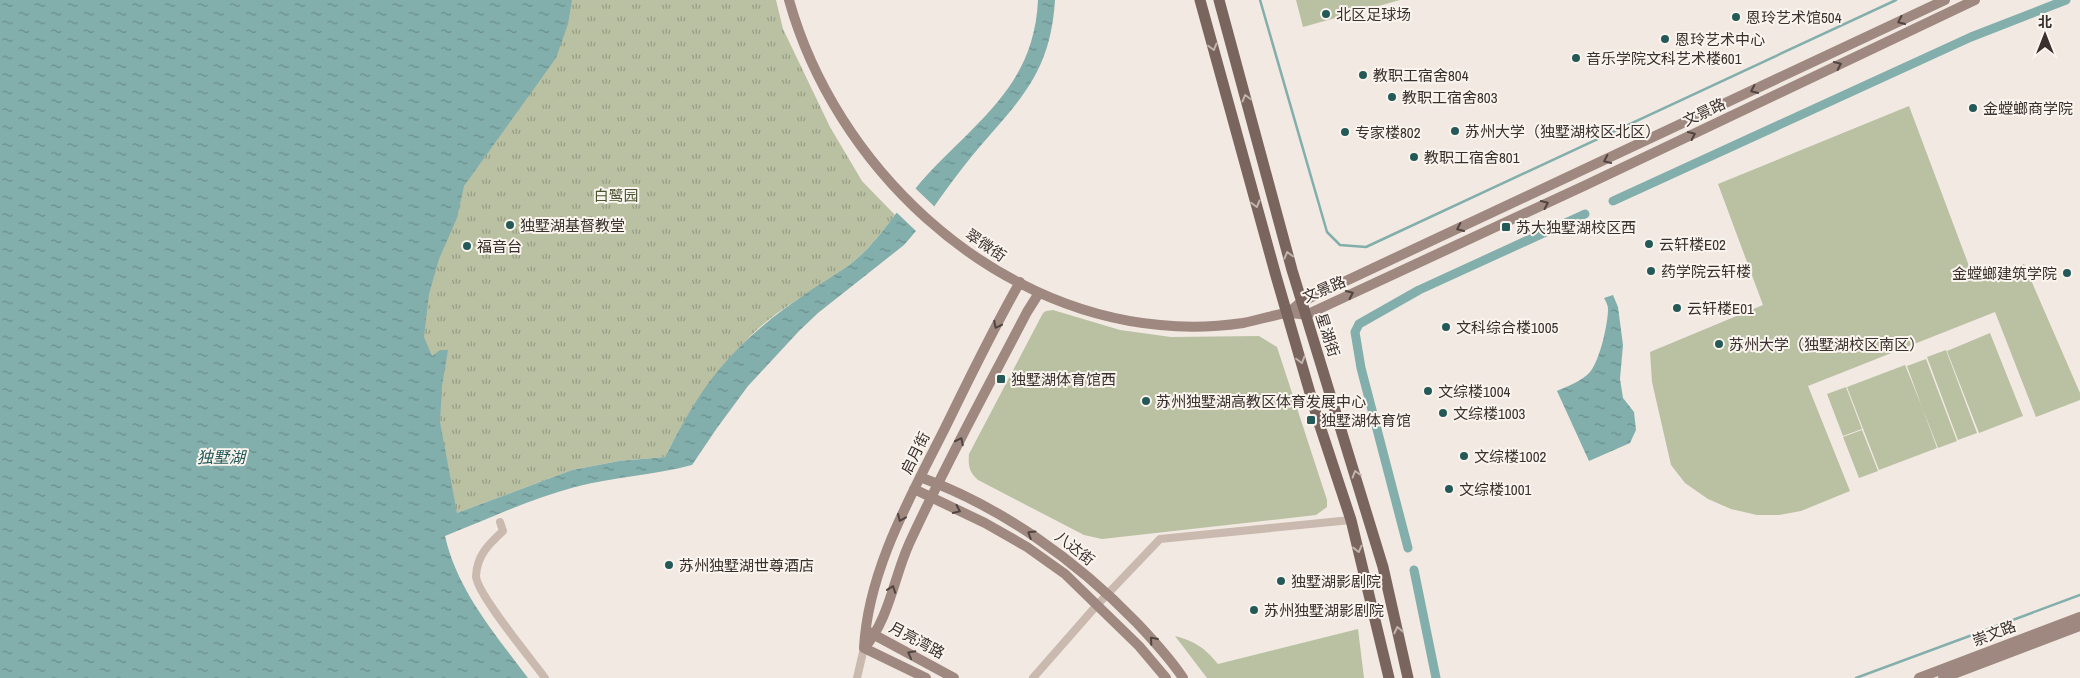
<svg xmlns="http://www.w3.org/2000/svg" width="2080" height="678" font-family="'Archivo Narrow','Noto Sans SC',sans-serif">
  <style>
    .green { fill: #b9c1a2 }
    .park { fill: url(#park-tufts) }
    .water { fill: url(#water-ripples) }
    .pier { fill: #f2e9e2 }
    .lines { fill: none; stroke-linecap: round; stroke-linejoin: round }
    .stream { stroke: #82aeac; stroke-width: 2.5 }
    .canal { stroke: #82aeac; stroke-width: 9 }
    .street { stroke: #cab9ae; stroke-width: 8 }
    .secondary { stroke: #9e887f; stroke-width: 10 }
    .primary { stroke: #7a655e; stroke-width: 11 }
    .oneway { stroke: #524541 }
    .oneway2 { stroke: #c0b4ad }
    .poi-dot { fill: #245958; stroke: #faf4ee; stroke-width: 2 }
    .labels { text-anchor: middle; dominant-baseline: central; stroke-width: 4; stroke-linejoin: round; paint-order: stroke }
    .poi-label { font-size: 15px; fill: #392f2c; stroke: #faf4ee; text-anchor: start }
    .street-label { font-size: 15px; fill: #392f2c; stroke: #faf4ee }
    .park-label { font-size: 15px; fill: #4b5631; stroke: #faf4ee }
    .water-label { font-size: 16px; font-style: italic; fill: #245958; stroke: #faf4ee }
  </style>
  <defs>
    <pattern id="park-tufts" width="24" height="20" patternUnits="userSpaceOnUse" patternTransform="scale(1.25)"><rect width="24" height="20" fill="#b9c1a2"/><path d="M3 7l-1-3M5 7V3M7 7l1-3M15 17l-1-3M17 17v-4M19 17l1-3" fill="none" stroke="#979d84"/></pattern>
    <pattern id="water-ripples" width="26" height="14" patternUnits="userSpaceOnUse" patternTransform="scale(1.25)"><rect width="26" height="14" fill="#82aeac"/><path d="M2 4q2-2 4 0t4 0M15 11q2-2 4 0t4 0" fill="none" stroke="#6b8e8c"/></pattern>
  </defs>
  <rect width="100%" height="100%" fill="#f2e9e2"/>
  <path class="green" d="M1296,0H1400L1303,27Z
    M1909,106L1975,282L2024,264L2080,393V400L2036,417L1995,312L1808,386L1850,491L1801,511L1779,515H1757L1731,509L1708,499L1685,483L1671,465L1652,382L1650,352L1763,305L1718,184Z
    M1053,310L1120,330L1171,337L1259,336L1277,347L1327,500V507L1316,515L1102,539L1084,535L978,480C969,472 968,466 969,454L1043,313L1046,311Z
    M1990,333L2023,416L1979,433L1947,351Z
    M1946,350L1977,433L1958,440L1927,357Z
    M1926,359L1957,441L1938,448L1922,407L1937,448L1879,470L1847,387L1905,365L1922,407L1907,366Z
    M1846,387L1862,429L1843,436L1827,394Z
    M1862,430L1878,471L1859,478L1843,437Z
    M1358,629L1364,678H1207L1175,636C1196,642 1204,647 1218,664Z"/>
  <path class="park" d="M452,0H776L783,29L830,127L862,181L895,215C883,231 871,247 855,260C828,284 795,298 767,321C722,359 692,405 665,457L619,461L572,470L457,513L391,329Z"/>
  <path class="water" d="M0,0H572L568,24L556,58L464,186L457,218L439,259L429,294L424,337L432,356L440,350H448L442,386L440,422L457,513L572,470L619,461L665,457C683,422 702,387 729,358C751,334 777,313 804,295C820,283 839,274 854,261C881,239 898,208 920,183C973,123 1034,89 1038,0H1055C1050,83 1010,107 964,166C943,192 926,221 904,245L818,313L799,331L748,386L717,428L692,465C654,475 614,477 575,487C530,499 488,519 445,536C457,590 495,634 528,678H0Z
    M1613,295L1618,307L1623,345L1620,379L1623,398L1634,412L1636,430L1630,443L1589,461L1557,391C1568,386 1582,381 1590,372C1600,360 1608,324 1608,309C1608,305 1606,302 1604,298Z"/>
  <path class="pier" d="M914,187L936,208L918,233L895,211Z"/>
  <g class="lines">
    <path class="stream" d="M1260,0L1327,232L1340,245L1366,247L1896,0
      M1856,678L2080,595"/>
    <path class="canal" d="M1613,201L1971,37L2066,0
      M1408,548L1361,368L1355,332L1359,324L1419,290L1585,214
      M1414,570L1436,678"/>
    <path class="street" d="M500,522L503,531C489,544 477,555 476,576C476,593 532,660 545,678
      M857,678L864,648
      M1033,678L1097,605L1160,539L1351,520"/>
    <path class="secondary" d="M789,0C835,165 986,309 1160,325C1188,328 1216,327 1243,323C1258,320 1273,315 1287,313C1293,313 1300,314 1306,315L1586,185L1975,0
      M1288,313L1301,302L1945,0
      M920,477C1002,507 1077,561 1137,623C1153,640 1170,658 1183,678
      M914,489L985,523L1027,547L1065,574L1139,646L1166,678
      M869,632L954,678
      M864,648C868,570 911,496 945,428C969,379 993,329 1020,282
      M864,648C889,620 894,577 909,544C945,465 987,389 1027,312L1039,293
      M864,648L926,678
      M1919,678L2080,617
      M1943,678L2080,626"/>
    <path class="primary" d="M1200,0L1276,276L1317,417L1351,520L1389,678
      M1219,0L1292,270L1383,567L1408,678"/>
  </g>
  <defs><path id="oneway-chevron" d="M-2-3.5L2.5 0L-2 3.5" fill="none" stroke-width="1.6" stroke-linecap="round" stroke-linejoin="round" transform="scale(1.25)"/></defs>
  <g class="oneway">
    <use href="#oneway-chevron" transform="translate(1901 21) rotate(155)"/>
    <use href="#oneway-chevron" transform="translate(1838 65) rotate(-25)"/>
    <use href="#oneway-chevron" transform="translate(1754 90) rotate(155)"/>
    <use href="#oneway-chevron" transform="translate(1692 135) rotate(-25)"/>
    <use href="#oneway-chevron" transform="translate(1607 160) rotate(155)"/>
    <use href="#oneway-chevron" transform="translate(1545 204) rotate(-25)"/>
    <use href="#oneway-chevron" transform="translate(1460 228) rotate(155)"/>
    <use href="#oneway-chevron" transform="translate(1350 294) rotate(-25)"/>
    <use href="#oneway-chevron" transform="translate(997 325) rotate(117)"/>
    <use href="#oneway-chevron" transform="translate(960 441) rotate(-63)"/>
    <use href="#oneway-chevron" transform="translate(957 510) rotate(25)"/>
    <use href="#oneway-chevron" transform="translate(901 518) rotate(113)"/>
    <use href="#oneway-chevron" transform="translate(1031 534) rotate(-148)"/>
    <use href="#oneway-chevron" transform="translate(892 589) rotate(-70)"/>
    <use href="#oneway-chevron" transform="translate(1153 640) rotate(-131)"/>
    <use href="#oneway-chevron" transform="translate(911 654) rotate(-152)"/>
  </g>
  <g class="oneway2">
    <use href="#oneway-chevron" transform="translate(1213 47) rotate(75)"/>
    <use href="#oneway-chevron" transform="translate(1246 98) rotate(-105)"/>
    <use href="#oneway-chevron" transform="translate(1256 204) rotate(75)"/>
    <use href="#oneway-chevron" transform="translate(1288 255) rotate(-105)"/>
    <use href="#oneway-chevron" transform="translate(1301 360) rotate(74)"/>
    <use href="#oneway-chevron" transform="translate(1356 474) rotate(-107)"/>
    <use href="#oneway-chevron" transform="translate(1358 549) rotate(76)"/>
    <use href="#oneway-chevron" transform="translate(1398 630) rotate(-103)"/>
  </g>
  <g class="poi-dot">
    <circle cx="1326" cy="14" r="5"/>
    <circle cx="1736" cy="17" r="5"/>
    <circle cx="1665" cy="39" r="5"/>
    <circle cx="1576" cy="58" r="5"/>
    <circle cx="1363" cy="75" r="5"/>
    <circle cx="1392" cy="97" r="5"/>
    <circle cx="1973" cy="108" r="5"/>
    <circle cx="1455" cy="131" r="5"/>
    <circle cx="1345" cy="132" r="5"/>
    <circle cx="1414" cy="157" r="5"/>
    <circle cx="510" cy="225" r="5"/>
    <rect x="1501" y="222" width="10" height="10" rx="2.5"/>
    <circle cx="1649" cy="244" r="5"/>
    <circle cx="467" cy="246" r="5"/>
    <circle cx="1651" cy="271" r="5"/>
    <circle cx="2067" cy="273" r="5"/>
    <circle cx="1677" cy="308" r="5"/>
    <circle cx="1446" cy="327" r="5"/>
    <circle cx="1719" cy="344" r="5"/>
    <rect x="996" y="374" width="10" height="10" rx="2.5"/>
    <circle cx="1428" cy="391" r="5"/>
    <circle cx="1146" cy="401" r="5"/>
    <circle cx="1443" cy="413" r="5"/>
    <rect x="1306" y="415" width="10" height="10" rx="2.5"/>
    <circle cx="1464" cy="456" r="5"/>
    <circle cx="1449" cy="489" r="5"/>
    <circle cx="669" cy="565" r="5"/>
    <circle cx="1281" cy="581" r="5"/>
    <circle cx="1254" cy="610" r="5"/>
  </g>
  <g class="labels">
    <g class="poi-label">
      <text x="1336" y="14">北区足球场</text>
      <text x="1746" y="17">恩玲艺术馆504</text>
      <text x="1675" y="39">恩玲艺术中心</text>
      <text x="1586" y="58">音乐学院文科艺术楼601</text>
      <text x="1373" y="75">教职工宿舍804</text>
      <text x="1402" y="97">教职工宿舍803</text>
      <text x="1983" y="108">金螳螂商学院</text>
      <text x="1465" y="131">苏州大学（独墅湖校区北区）</text>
      <text x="1355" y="132">专家楼802</text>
      <text x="1424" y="157">教职工宿舍801</text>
      <text x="520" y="225">独墅湖基督教堂</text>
      <text x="1516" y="227">苏大独墅湖校区西</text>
      <text x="1659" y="244">云轩楼E02</text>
      <text x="477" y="246">福音台</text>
      <text x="1661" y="271">药学院云轩楼</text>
      <text x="2057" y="273" text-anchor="end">金螳螂建筑学院</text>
      <text x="1687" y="308">云轩楼E01</text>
      <text x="1456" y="327">文科综合楼1005</text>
      <text x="1729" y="344">苏州大学（独墅湖校区南区）</text>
      <text x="1011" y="379">独墅湖体育馆西</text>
      <text x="1438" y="391">文综楼1004</text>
      <text x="1156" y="401">苏州独墅湖高教区体育发展中心</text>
      <text x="1453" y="413">文综楼1003</text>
      <text x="1321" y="420">独墅湖体育馆</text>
      <text x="1474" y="456">文综楼1002</text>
      <text x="1459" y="489">文综楼1001</text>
      <text x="679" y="565">苏州独墅湖世尊酒店</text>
      <text x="1291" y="581">独墅湖影剧院</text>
      <text x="1264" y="610">苏州独墅湖影剧院</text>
    </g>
    <g class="street-label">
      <text transform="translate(1704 112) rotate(-25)">文景路</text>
      <text transform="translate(986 245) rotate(34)">翠微街</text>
      <text transform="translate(1324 289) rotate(-23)">文景路</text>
      <text transform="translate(1328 335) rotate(72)">星湖街</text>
      <text transform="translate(915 453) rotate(-63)">启月街</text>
      <text transform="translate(1075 548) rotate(38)">八达街</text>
      <text transform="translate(1994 633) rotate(-21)">崇文路</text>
      <text transform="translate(917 640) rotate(28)">月亮湾路</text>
    </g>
    <g class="park-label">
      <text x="616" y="195">白鹭园</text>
    </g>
    <g class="water-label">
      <text x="221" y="457">独墅湖</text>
    </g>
  </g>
  <g transform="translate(2045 35)" stroke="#faf4ee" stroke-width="4" paint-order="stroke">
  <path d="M0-4L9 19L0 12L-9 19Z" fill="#392f2c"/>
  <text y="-8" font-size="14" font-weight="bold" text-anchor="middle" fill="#392f2c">北</text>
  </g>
</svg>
